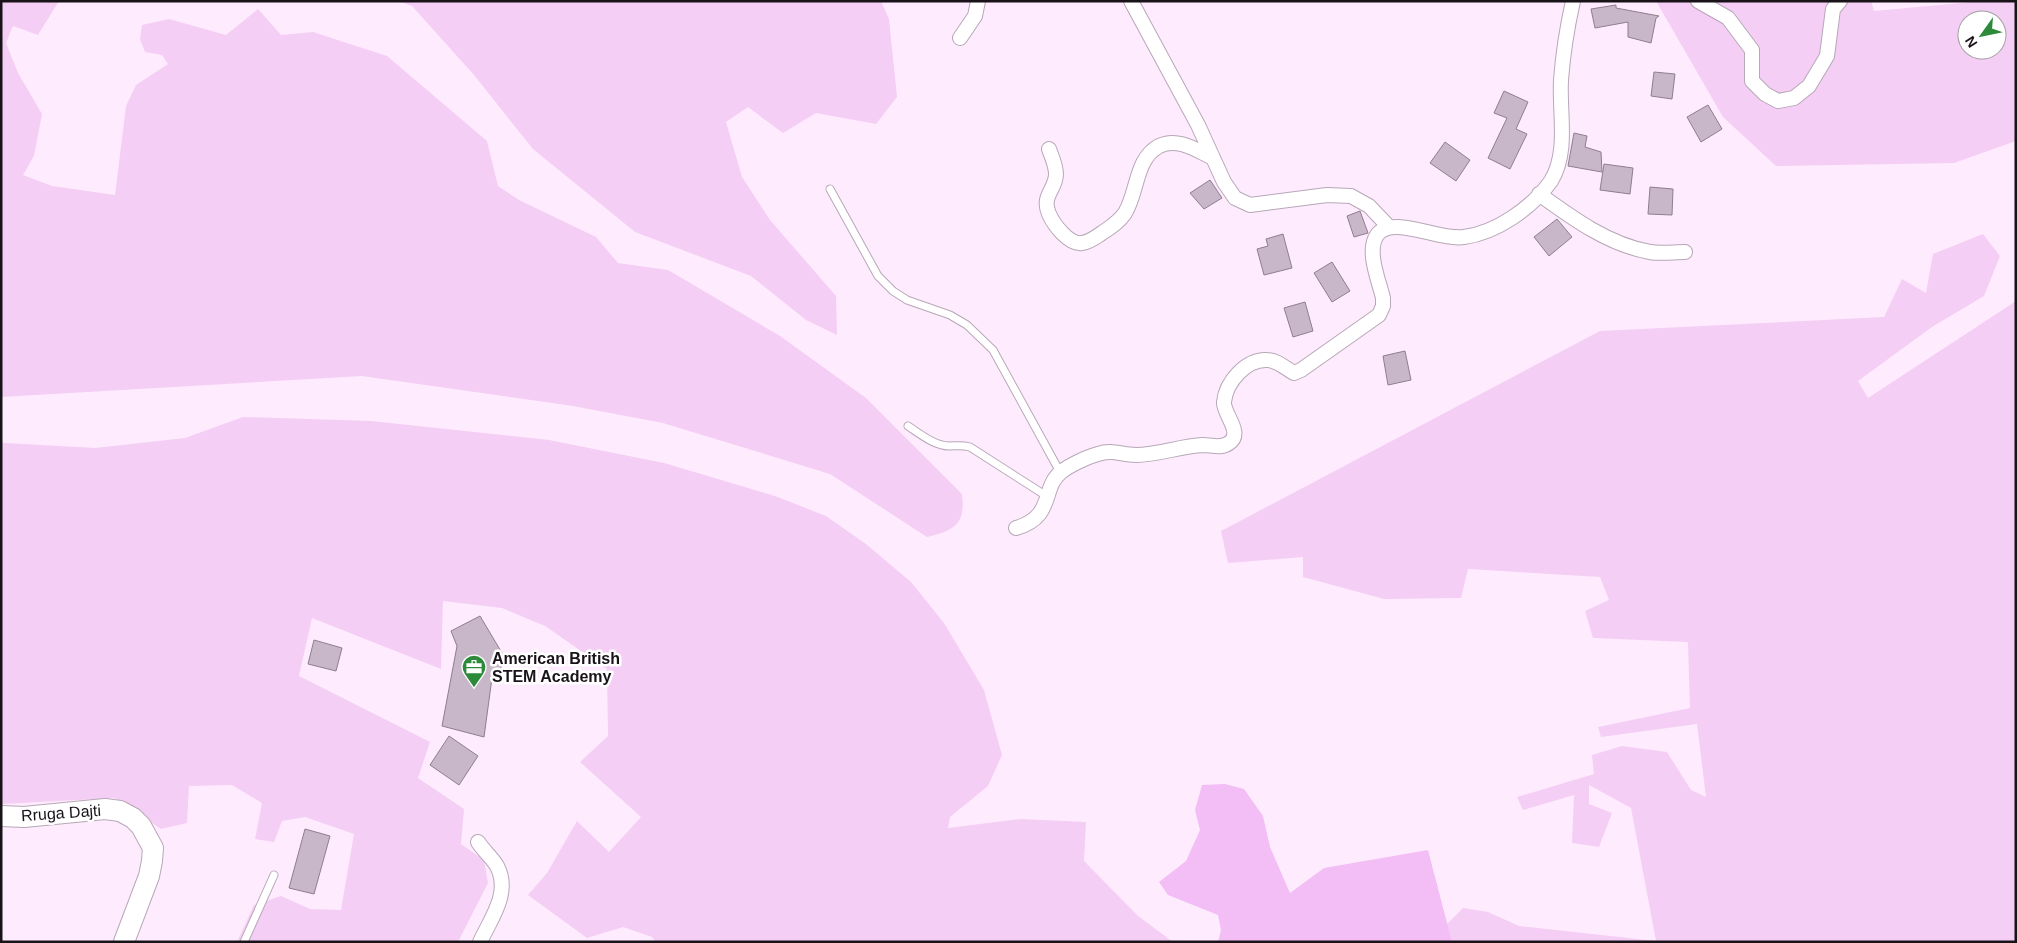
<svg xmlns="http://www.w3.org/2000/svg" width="2017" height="943" font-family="Helvetica,sans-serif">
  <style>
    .green { fill: #f4cef4; fill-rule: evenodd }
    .water { fill: #f3bdf5 }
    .building { fill: #c8b7c8; stroke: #8e7e8e }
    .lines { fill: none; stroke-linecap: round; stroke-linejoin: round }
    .service-casing { stroke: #b7a7b7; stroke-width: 9 }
    .minor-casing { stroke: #b7a7b7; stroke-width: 16 }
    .secondary-casing { stroke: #b7a7b7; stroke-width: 22 }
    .service { stroke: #fff; stroke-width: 7 }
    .minor { stroke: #fff; stroke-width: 14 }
    .secondary { stroke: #fff; stroke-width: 20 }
    .labels { text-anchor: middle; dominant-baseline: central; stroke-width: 5; stroke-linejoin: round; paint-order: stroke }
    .poi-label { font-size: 16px; font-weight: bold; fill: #191319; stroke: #fff; text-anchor: start }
    .street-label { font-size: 16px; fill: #191319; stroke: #fff }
  </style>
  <rect width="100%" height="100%" fill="#feecfe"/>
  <path class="green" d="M1,1H59L38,35L13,26L6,43L18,73L42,114L34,156L23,175L52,186L115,195L126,106L136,85L168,64L162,55L145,52L140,39L142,25L169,19L226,35L258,9L281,35L313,32L387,56L487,141L498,186L519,200L596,237L618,263L668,270L780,336L866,398L962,494C966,524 954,531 927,537L830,474L663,423L573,406L362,376L1,397Z
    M398,1H881L889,19L897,97L876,124L816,113L783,133L748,107L726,122L742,177L770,220L836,296L837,335L806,320L751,276L635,232L533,149L474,75L412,6Z
    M1656,1H1871L1874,11L1983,1H2016V141L1954,163L1776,166L1723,117ZM1967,20H1997V50H1967Z
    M1983,234L2000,256L1984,296L1932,327L1858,381L1868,398L2016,301V942H1452L1447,924L1463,908L1488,912L1519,926L1656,941L1631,808L1589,785V804L1612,813L1599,847L1572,843L1574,795L1523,810L1517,797L1594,774L1592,755L1622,746L1667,752L1691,790L1706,797L1697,724L1601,737L1598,727L1690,708L1688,642L1593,638L1585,611L1609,600L1600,577L1468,569L1461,598L1384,599L1303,577V557L1228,563L1221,531L1600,331L1884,317L1902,279L1926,293L1933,254Z
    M243,417L371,421L549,440L664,463L775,496L826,516L866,544L911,582L944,623L984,690L1002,755L988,786L950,817L948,828L1021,819L1086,822L1084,861L1138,916L1173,942H656L652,937L623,927L587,938L528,895L547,873L577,821L609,852L641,817L580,762L608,736L607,669L545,626L502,608L443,601L441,669L312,618L299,676L430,742L418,778L464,809L461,844L484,860L488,883L458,942H237L254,905L281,896L310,909L341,910L354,834L305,817L282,821L274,842L255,839L262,803L232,785L189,786L187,823L161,829L115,798L1,804V441L4,443L95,448L185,438Z"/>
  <path class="water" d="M1225,784L1244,789L1263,816L1270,847L1290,893L1324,868L1428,850L1452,942H1218L1221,930L1218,915L1168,895L1159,882L1186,861L1200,830L1195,810L1202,785Z"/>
  <path class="building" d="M1616,5V8L1659,16L1656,18L1651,43L1628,37V22L1595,28L1591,9Z
    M1654,72L1675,74L1672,99L1651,96Z
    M1504,91L1528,102L1516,129L1527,134L1510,169L1488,158L1507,118L1494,113Z
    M1708,105L1722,129L1701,142L1687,117Z
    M1574,133L1587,136L1585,147L1601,152L1602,172L1568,166Z
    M1445,142L1470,160L1456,181L1430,163Z
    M1604,164L1633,168L1630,194L1600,190Z
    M1210,180L1222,198L1204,209L1190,193Z
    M1650,187L1673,189L1672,215L1648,214Z
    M1360,211L1368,233L1354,237L1347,216Z
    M1557,219L1572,237L1549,256L1534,237Z
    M1283,234L1292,268L1264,275L1257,249L1268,246L1266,239Z
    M1332,262L1350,291L1332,302L1314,273Z
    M1305,302L1313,331L1293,337L1284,308Z
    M1405,351L1411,380L1388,385L1383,356Z
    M480,616L502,653L500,680L492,678L484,737L442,726L457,646L451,631Z
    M314,640L342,648L336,671L308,664Z
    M449,736L478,756L459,785L430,765Z
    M305,829L330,836L314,894L289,888Z"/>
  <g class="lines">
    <defs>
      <path id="service" d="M830,189L878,276L893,291L907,300L950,315L967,325L993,350L1060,472
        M908,426C920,434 935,446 949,446C957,446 962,445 970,447L1048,497
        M244,942L274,875"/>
      <path id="minor" d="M1131,1L1198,125L1224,182L1235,198L1250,205L1327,195L1351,196L1369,206L1389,227
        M1698,1L1728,18L1752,50V81L1765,94L1778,101L1794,98L1809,86L1827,56L1833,9L1840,1
        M960,38L975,16L978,1
        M1049,149C1052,157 1056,166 1056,174C1056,190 1041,195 1049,214C1054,225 1069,245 1082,243C1090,242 1096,237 1102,233C1111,227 1119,222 1125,213C1138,192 1135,159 1159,146C1178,137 1196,150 1213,158
        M1539,194C1572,218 1609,245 1650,252C1661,254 1674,252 1685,252
        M1016,528C1055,517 1041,488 1061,472C1070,465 1087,457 1098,454C1112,449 1122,455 1136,455C1158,455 1180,446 1203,445C1212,445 1221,449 1229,443C1244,433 1223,414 1224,402C1226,382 1246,359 1267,360C1277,360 1285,368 1294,373L1301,370L1379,315L1383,306V298C1379,281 1366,251 1377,235C1392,214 1439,241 1464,237C1496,233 1532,208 1551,181C1569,152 1559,112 1561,80C1563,53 1567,28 1573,1
        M478,842C484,851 493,859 497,866C511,893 491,918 480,942"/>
      <path id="secondary" d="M1,816L24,817L105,809L120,811L133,818L141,826L153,848L152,861L149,876L124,942"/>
    </defs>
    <use href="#service" class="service-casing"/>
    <use href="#minor" class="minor-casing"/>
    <use href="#secondary" class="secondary-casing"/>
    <use href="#service" class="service"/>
    <use href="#minor" class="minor"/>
    <use href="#secondary" class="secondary"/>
  </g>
  <defs>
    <symbol id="office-pin" viewBox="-11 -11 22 30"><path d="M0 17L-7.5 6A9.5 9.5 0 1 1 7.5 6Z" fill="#2e8a3b" stroke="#fff"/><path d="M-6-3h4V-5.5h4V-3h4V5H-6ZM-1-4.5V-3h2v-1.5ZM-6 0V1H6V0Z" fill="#fff"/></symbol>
  </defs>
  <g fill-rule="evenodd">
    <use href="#office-pin" x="460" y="653" width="28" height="38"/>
  </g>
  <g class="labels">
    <g class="poi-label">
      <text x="492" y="658">American British<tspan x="492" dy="18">STEM Academy</tspan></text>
    </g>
    <g class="street-label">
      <text transform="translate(61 813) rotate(-4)">Rruga Dajti</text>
    </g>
  </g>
  <rect width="2017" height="943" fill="none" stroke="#191319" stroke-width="5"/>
  <g transform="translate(1982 35) rotate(237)"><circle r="24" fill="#ffffff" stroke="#a3a1a3"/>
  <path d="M0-4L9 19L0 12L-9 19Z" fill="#2e8a3b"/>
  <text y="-8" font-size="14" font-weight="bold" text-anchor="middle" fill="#191319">N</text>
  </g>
</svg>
